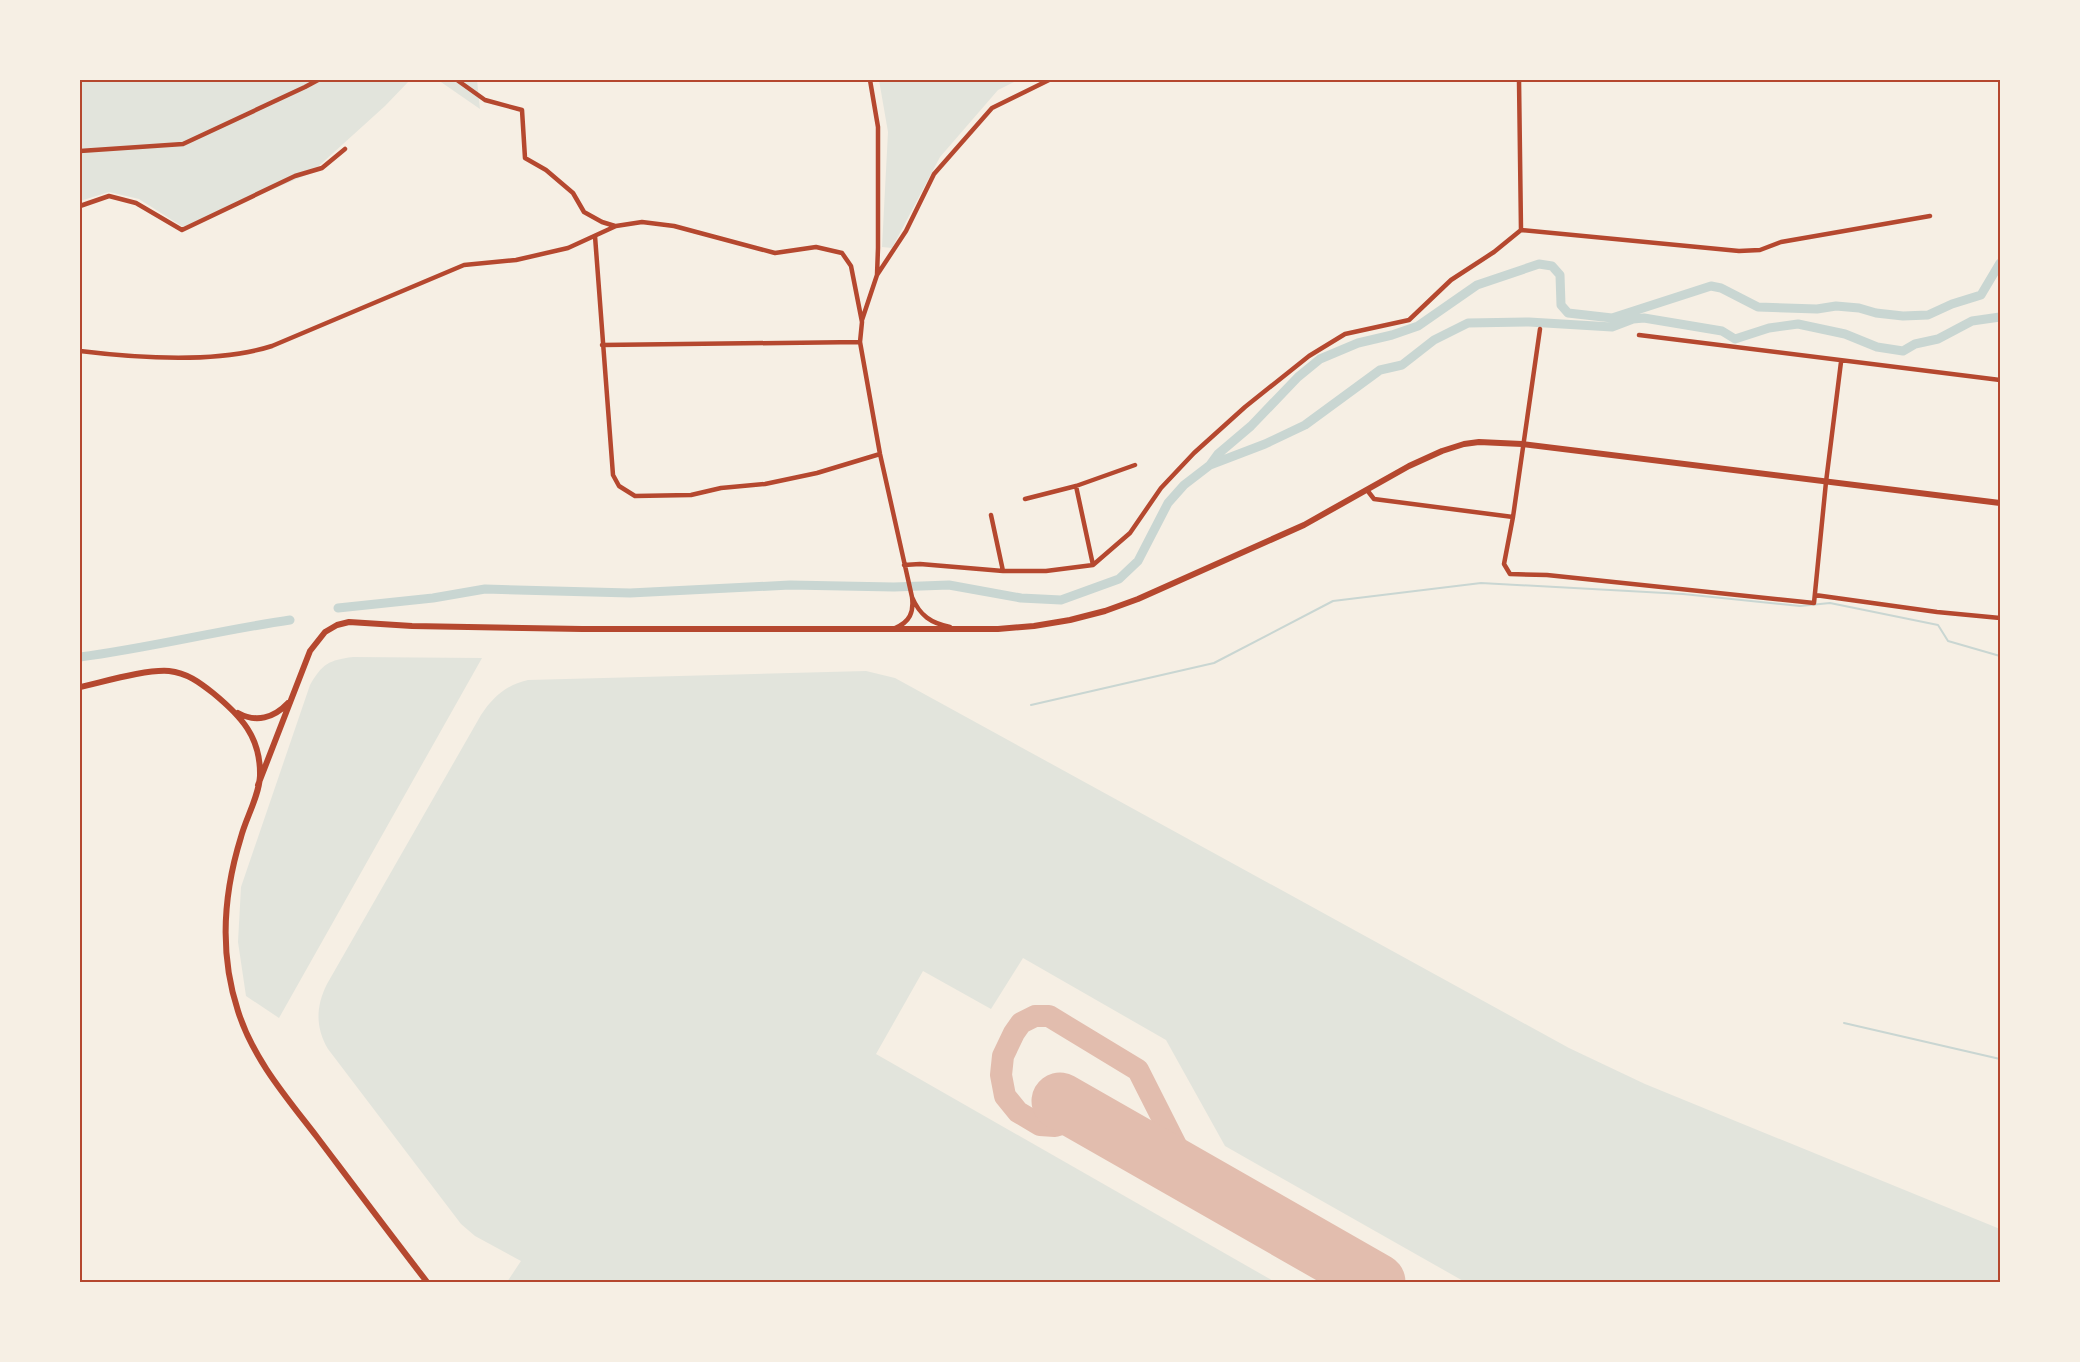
<svg xmlns="http://www.w3.org/2000/svg" width="2080" height="1362" font-family="Spectral,serif">
  <style>
    .green { fill: #e2e4dc }
    .lines { fill: none; stroke-linecap: round; stroke-linejoin: round }
    .stream { stroke: #c9d6d2; stroke-width: 2 }
    .canal { stroke: #c9d6d2; stroke-width: 9 }
    .taxiway { stroke: #e2bdae; stroke-width: 22 }
    .runway { stroke: #e2bdae; stroke-width: 57 }
    .minor { stroke: #b5482f; stroke-width: 4.5 }
    .secondary { stroke: #b5482f; stroke-width: 6 }
    .neatline { fill: none; stroke: #b5482f; stroke-width: 2 }
  </style>
  <rect width="100%" height="100%" fill="#f6efe4"/>
  <path class="green" d="M80,80H410L385,106L311,173L183,227L139,199L109,192L80,201Z
    M438,80H477L480,109Z
    M879,80H1018L998,90L940,157L892,248L882,247L888,132Z
    M353,657L482,658L279,1018L246,996L238,942L241,887L310,685C322,664 329,660 353,657Z
    M866,671L895,678L1569,1048L1645,1084L2000,1229V1282H1465L1225,1146L1166,1040L1023,958L991,1009L923,971L876,1054L1275,1282H507L521,1261L475,1236L461,1224L328,1049C315,1027 316,1006 327,984L481,715C493,697 506,685 528,680Z"/>
  <g class="lines">
    <path class="stream" d="M1031,705L1214,663L1333,601L1481,583L1683,594L1800,606L1830,603L1938,625L1948,641L2000,656
      M1844,1023L2000,1059"/>
    <path class="canal" d="M1210,465L1265,444L1305,425L1380,370L1402,365L1434,340L1468,323L1529,322L1612,327L1633,319L1644,318L1722,331L1735,339L1769,328L1798,324L1845,334L1877,347L1903,351L1915,344L1938,339L1972,321L2000,317
      M338,608L433,598L485,589L630,593L790,585L894,587L949,585L1021,598L1061,600L1119,579L1138,561L1168,503L1184,485L1210,465L1218,454L1251,426L1298,377L1320,359L1358,343L1392,335L1418,326L1477,285L1539,264L1552,266L1560,275L1561,305L1568,313L1612,318L1711,286L1721,288L1758,307L1817,309L1836,306L1859,308L1876,313L1903,316L1928,315L1952,304L1981,295L2000,263
      M80,657C150,648 220,630 290,620"/>
    <path class="taxiway" d="M1104,1126L1087,1122L1072,1121L1055,1126L1040,1125L1018,1112L1005,1096L1001,1075L1003,1056L1014,1033L1021,1023L1035,1016H1049L1138,1070L1185,1163L1191,1172L1204,1183"/>
    <path class="runway" d="M1060,1101L1377,1282"/>
    <path class="minor" d="M457,80L485,100L522,110L525,158L546,170L573,193L584,212L602,222L615,226
      M1519,80L1521,230
      M80,151L183,144L305,87L318,80
      M80,206L109,196L136,203L182,230L295,176L322,168L345,149
      M595,236L613,475L619,486L635,496L691,495L721,488L765,484L817,473L880,454
      M877,275L906,231L934,174L992,108L1049,80
      M862,320L877,275L878,248V127L870,80
      M1540,329L1513,517L1504,564L1510,574L1547,575L1814,603L1826,482L1841,362
      M1639,335L2000,380
      M602,345L860,342
      M80,351C137,358 216,364 272,346L464,265L516,260L568,248L616,226L642,222L674,226L775,253L816,247L842,253L851,266L862,322L860,342L880,454L912,597
      M1076,486L1093,565
      M1367,490L1374,499L1513,517
      M1025,499L1076,486L1135,465
      M991,515L1003,571
      M904,565L920,564L1003,571H1046L1093,565L1130,533L1161,488L1194,453L1245,407L1309,356L1345,334L1409,320L1451,280L1494,252L1521,230L1739,251L1760,250L1781,242L1930,216
      M1815,595L1937,612L2000,618
      M895,628C910,622 914,612 912,597C920,616 931,623 950,627"/>
    <path class="secondary" d="M80,687C103,682 147,669 169,671C187,673 199,682 213,693C241,716 261,737 260,776C259,796 246,818 241,837C223,895 219,953 238,1011C253,1059 287,1098 317,1137C354,1186 390,1234 427,1282
      M238,713C256,723 274,718 288,703
      M258,785L310,651L325,632L337,625L349,622L412,626L582,629H998L1034,626L1070,620L1105,611L1138,599L1304,525L1409,466L1442,451L1464,444L1479,442L1522,444L2000,503"/>
  </g>
  <rect width="2080" height="1362" fill="none" stroke="#f6efe4" stroke-width="162"/>
  <rect x="81" y="81" width="1918" height="1200" class="neatline"/>
</svg>
